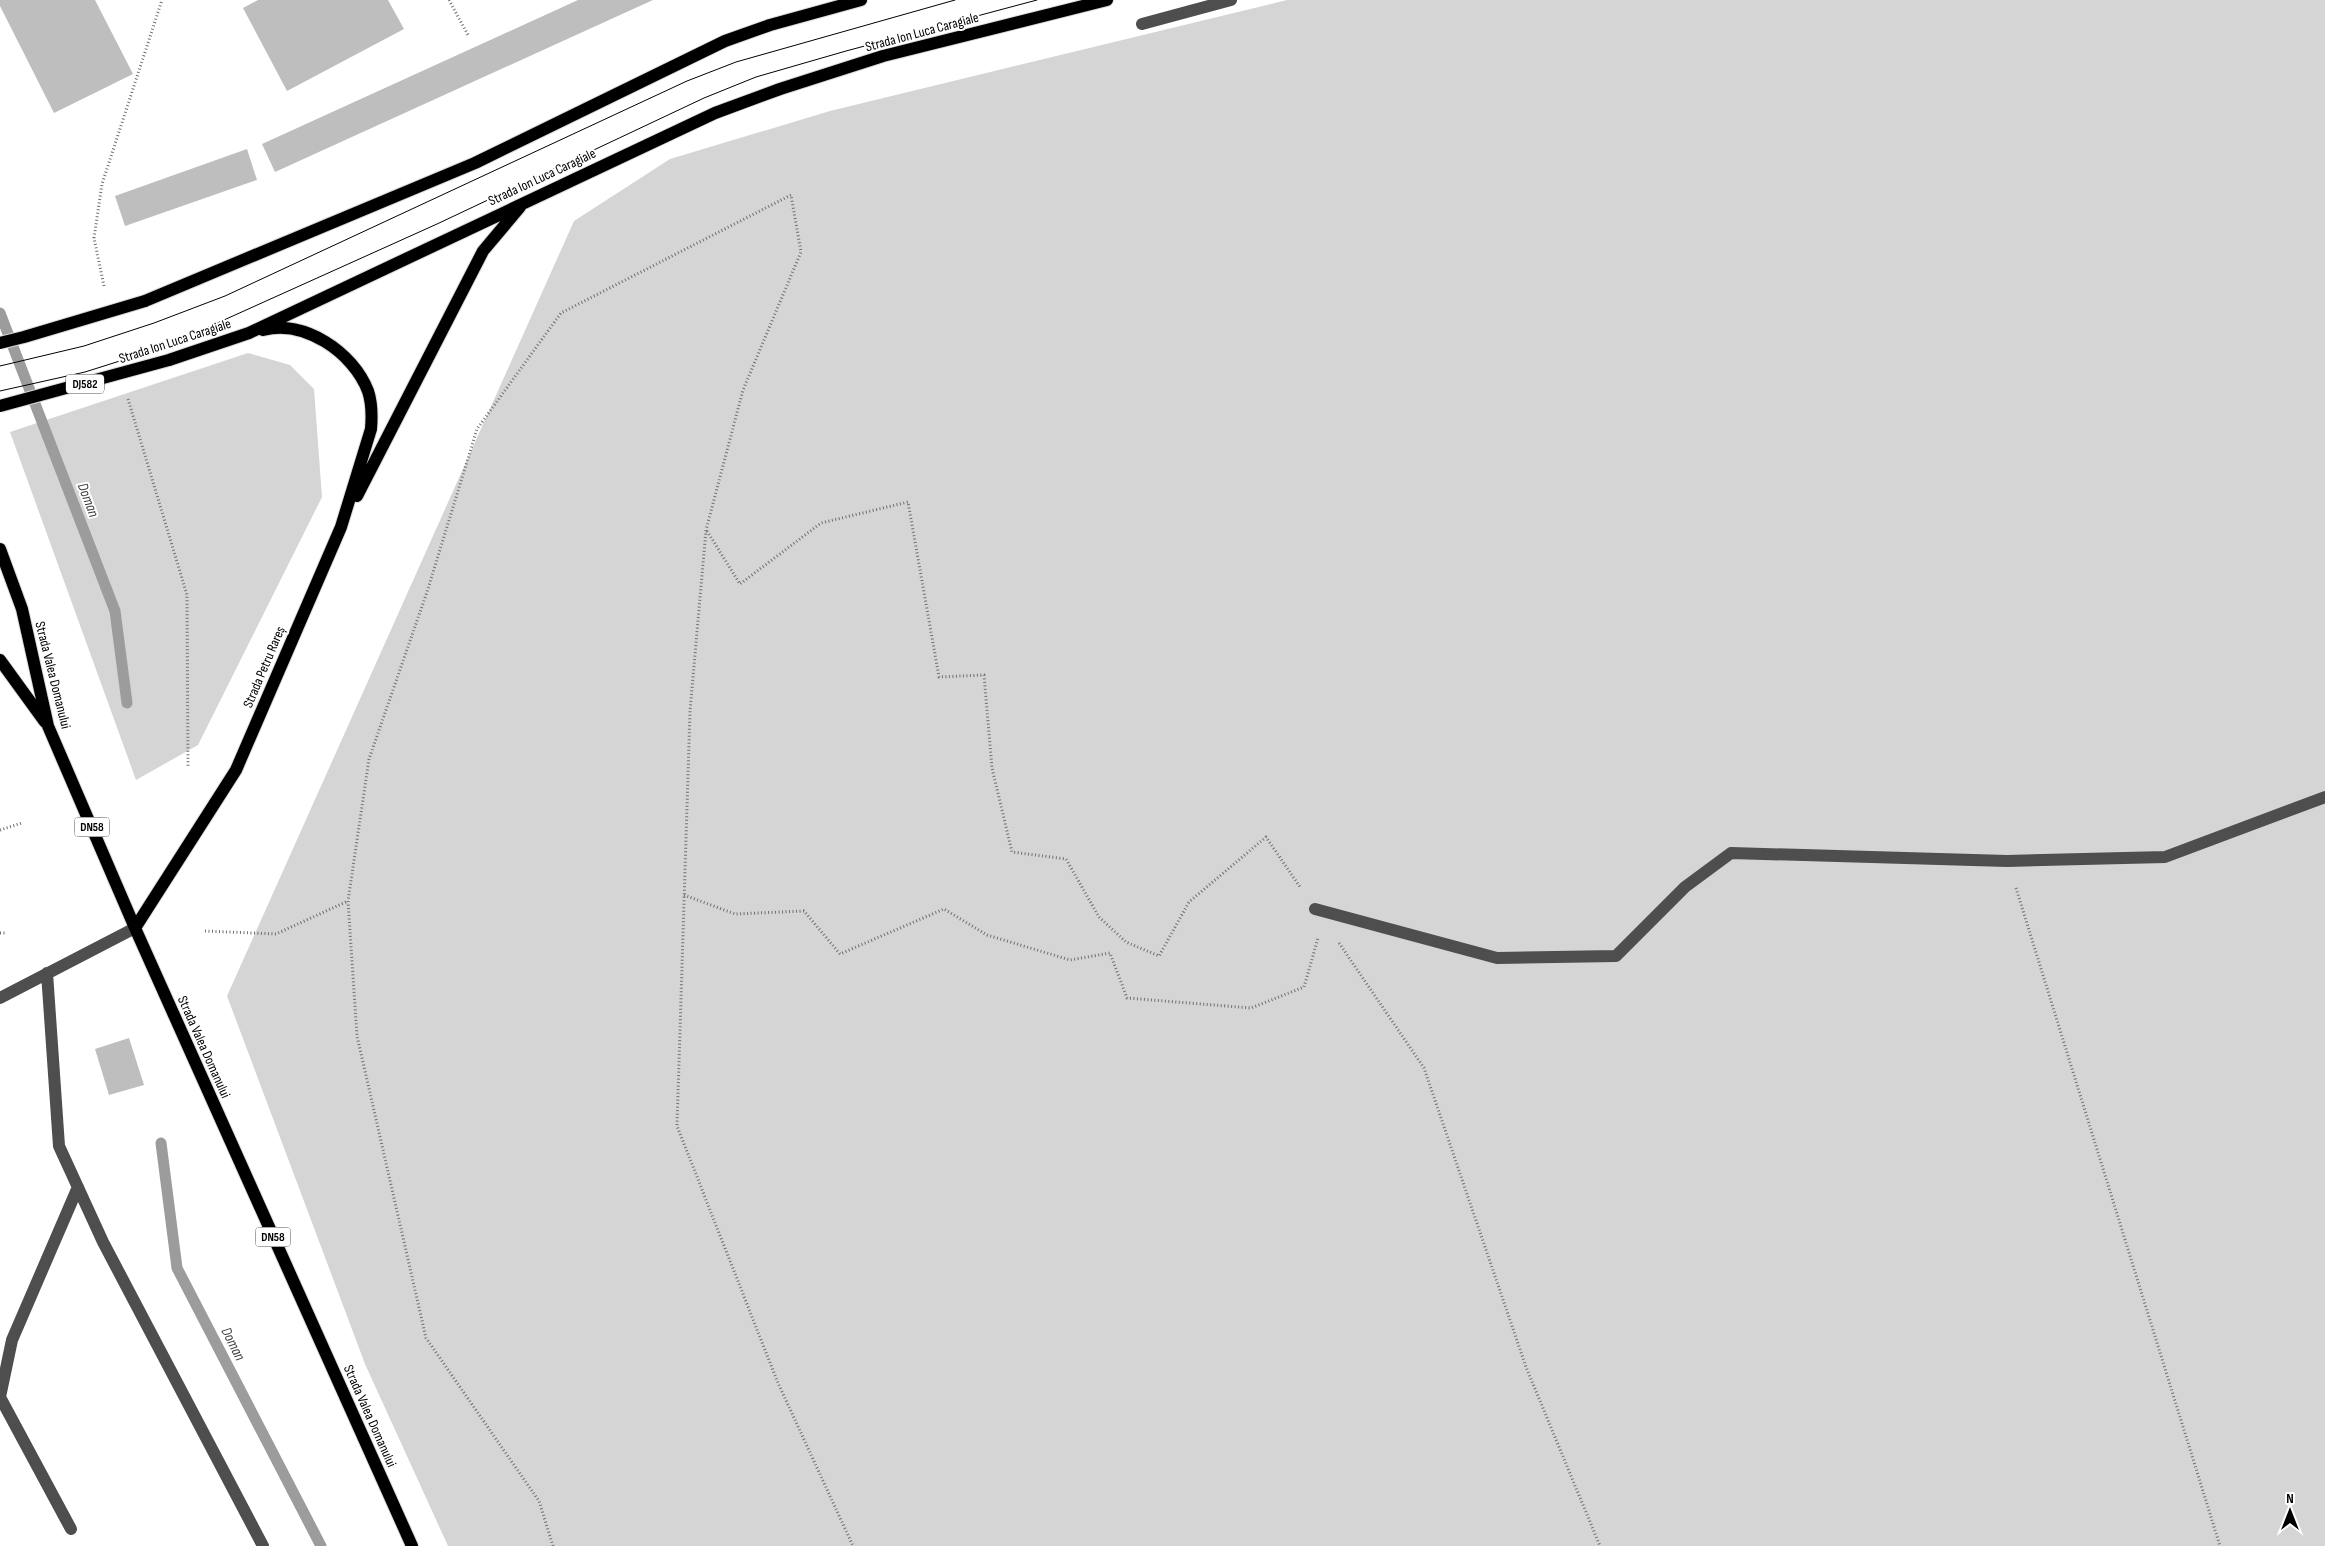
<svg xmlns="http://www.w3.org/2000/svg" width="2325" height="1546" font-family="'Sofia Sans Condensed',sans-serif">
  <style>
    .green { fill: #d5d5d5 }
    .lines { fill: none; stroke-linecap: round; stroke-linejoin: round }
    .stream { stroke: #9c9c9c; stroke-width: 11 }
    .building { fill: #bebebe }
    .major-casing { stroke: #dbdbdb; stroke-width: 14 }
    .path { stroke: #707070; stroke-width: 3; stroke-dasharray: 1 2.5; stroke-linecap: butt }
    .minor { stroke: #4e4e4e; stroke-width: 12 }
    .major { stroke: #000; stroke-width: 12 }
    .tram { stroke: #000; stroke-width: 1 }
    .major-bridge-casing { stroke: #dbdbdb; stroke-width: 14; stroke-linecap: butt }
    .major-bridge { stroke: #000; stroke-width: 12 }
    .labels { text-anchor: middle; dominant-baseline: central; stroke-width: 4; stroke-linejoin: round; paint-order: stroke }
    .shield { fill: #fff; stroke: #4c4c4c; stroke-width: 1 }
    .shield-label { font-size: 12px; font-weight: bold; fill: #000 }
    .street-label { font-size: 14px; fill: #000; stroke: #fff }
    .water-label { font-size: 15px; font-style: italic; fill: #3d3d3d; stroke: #fff }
  </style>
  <rect width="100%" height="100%" fill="#fff"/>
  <path class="green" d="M1287,0H2325V1546H448L365,1364L227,996L574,221L670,159L830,111Z
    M248,353L290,365L314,389L322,497L198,745L136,780L10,432Z"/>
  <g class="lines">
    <path class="stream" d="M0,313L115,611L127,703
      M161,1143L177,1268L321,1546"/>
  </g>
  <path class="building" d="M0,0H95L133,74L54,113L0,6Z
    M258,0H388L404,29L287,91L243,8Z
    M578,0H653L275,172L262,144Z
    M247,149L257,180L125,226L115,196Z
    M129,1038L144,1085L109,1095L95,1049Z"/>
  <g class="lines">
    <defs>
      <path id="major" d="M145,301L475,163L725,41L770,25L861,0
        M169,360L249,333L715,113L780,89L883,56L1107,0
        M357,496L483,251L520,207
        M0,549L22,609L48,726L135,928L412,1546
        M0,660L45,722
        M135,928L236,770L341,527L371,429C372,417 372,403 368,391C353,352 304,319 263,330"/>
    </defs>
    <use href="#major" class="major-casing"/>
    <path class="path" d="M449,0L468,35
      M104,286L94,238L102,184L162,0
      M128,399L187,595L188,766
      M707,531L740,584L821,523L908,502L939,677L984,675L992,768L1012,852L1066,859L1099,917L1126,942L1159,956L1189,902L1266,837L1300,887
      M0,830L22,823
      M2016,888L2220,1546
      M684,895L735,914L804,911L840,954L944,909L987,935L1070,960L1110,953L1127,998L1251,1008L1304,987L1318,938
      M205,931L276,934L348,901
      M0,933H6
      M1339,943L1424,1068L1526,1367L1600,1546
      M553,1546L539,1501L426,1338L357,1036L348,901L369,759L427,592L477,429L561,313L791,195L801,252L743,390L706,530L690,711L677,1126L778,1383L853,1546"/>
    <path class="minor" d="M1142,24L1231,0
      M1315,909L1497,958L1616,956L1685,887L1731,853L2007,861L2165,857L2325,797
      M47,973L59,1146L103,1242L263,1546
      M0,998L135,928
      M0,1397L12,1340L78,1187
      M0,1397L71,1529"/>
    <use href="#major" class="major"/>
    <path class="tram" d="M0,366L84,346L154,323L225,296L687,81L736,62L955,0
      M0,391L85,372L164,347L437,224L704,98L756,77L846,51L1037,0"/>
    <defs>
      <path id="major-bridge" d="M0,343L24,337L145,301
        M0,406L169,360"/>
    </defs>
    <use href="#major-bridge" class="major-bridge-casing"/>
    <use href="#major-bridge" class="major-bridge"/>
  </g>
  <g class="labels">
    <g class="shield">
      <rect x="66" y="374.5" width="38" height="19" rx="4"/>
      <rect x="74.5" y="817.5" width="35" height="19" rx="4"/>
      <rect x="255.5" y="1227.5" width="35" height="19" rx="4"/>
    </g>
    <g class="shield-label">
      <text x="85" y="384">DJ582</text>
      <text x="92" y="827">DN58</text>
      <text x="273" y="1237">DN58</text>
    </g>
    <g class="street-label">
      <text transform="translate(922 32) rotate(-15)">Strada Ion Luca Caragiale</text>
      <text transform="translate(542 177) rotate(-25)">Strada Ion Luca Caragiale</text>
      <text transform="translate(175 341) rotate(-18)">Strada Ion Luca Caragiale</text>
      <text transform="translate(264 667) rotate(-67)">Strada Petru Rareș</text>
      <text transform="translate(53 675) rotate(76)">Strada Valea Domanului</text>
      <text transform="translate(204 1047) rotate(66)">Strada Valea Domanului</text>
      <text transform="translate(370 1416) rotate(66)">Strada Valea Domanului</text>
    </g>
    <g class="water-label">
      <text transform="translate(88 500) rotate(69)">Doman</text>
      <text transform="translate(233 1344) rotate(63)">Doman</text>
    </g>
  </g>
  <g transform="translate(2290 1511)" stroke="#ffffff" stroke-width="4" paint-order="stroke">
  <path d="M0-4L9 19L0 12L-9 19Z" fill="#000000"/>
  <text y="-8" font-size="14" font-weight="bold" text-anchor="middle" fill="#000000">N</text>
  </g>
</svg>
